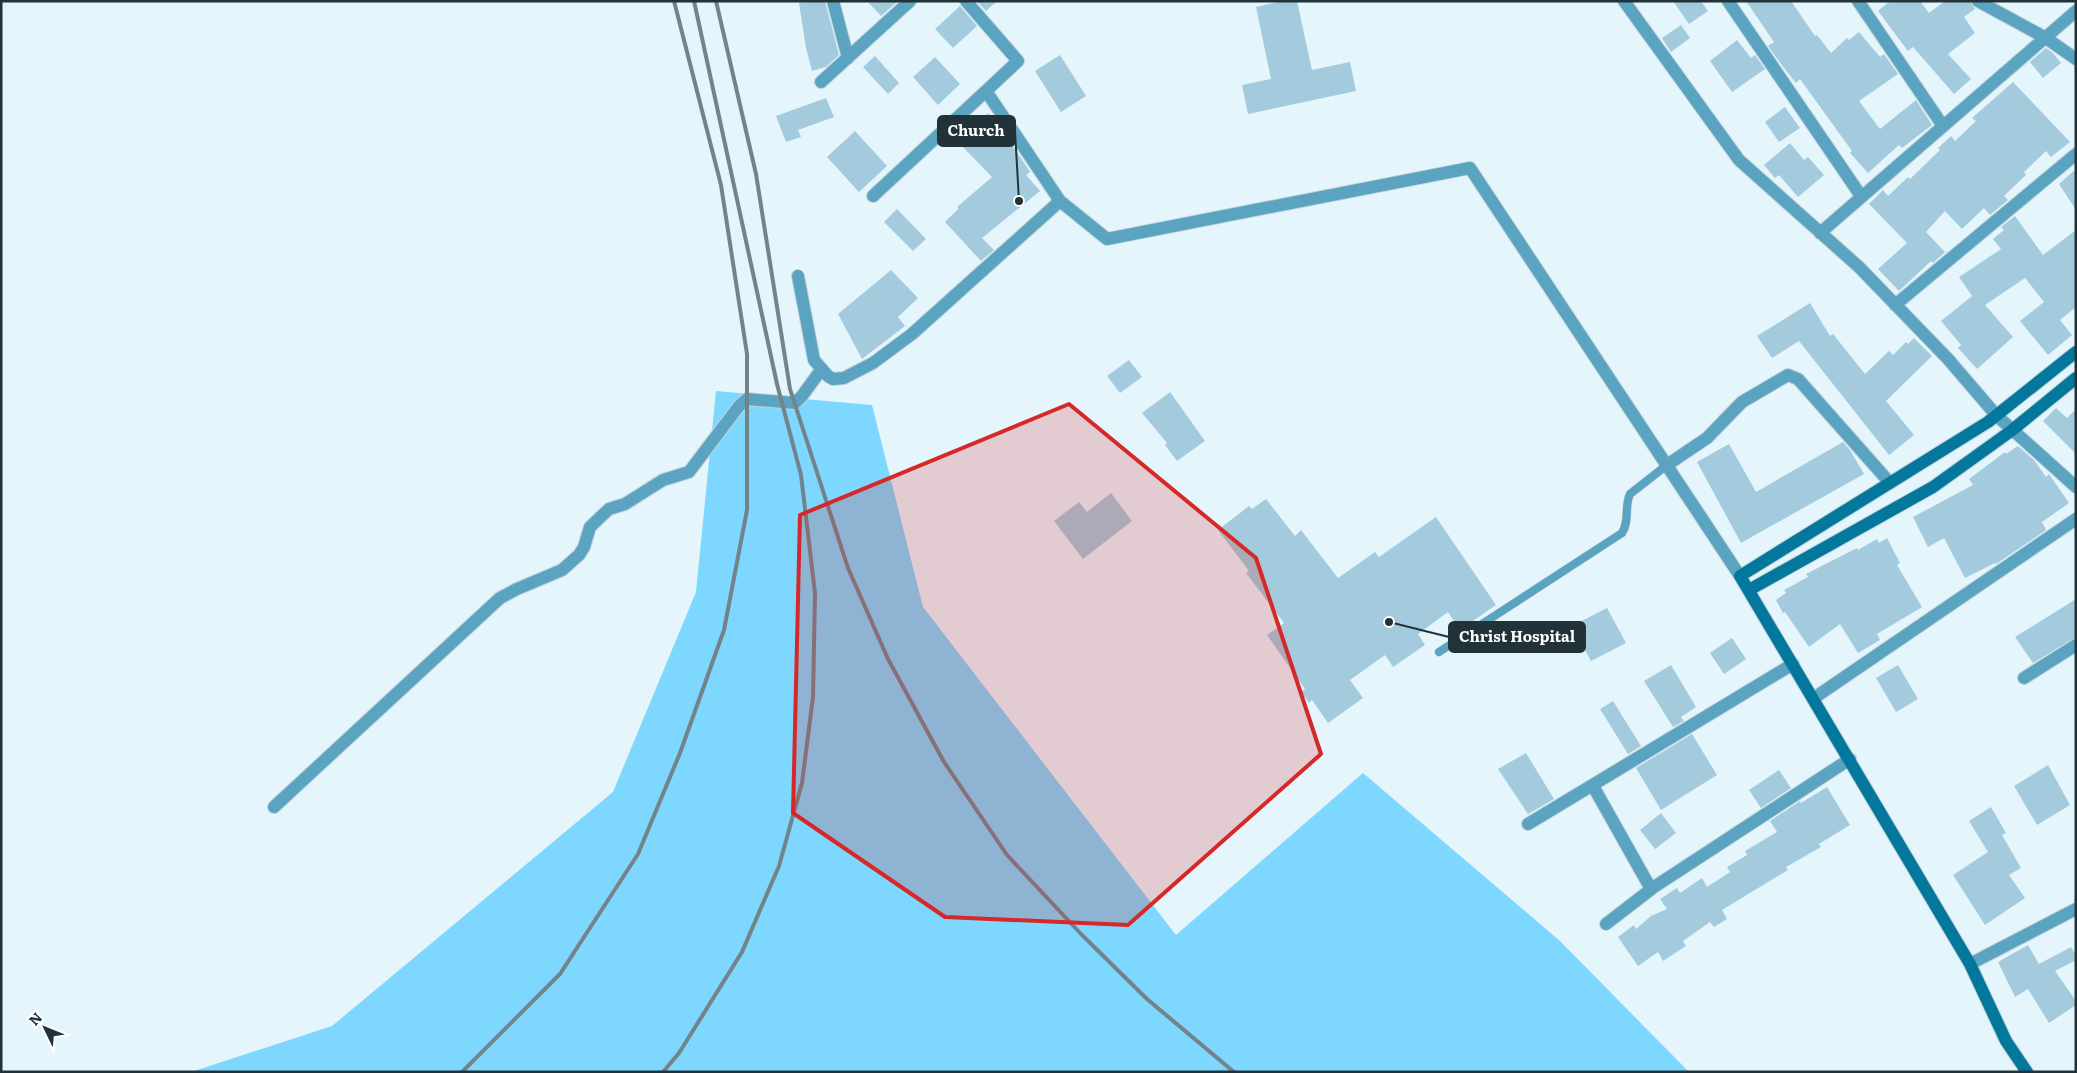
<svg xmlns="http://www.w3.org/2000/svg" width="2077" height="1073" font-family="Literata,serif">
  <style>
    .green { fill: #7ed7fe }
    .building { fill: #a3cbdd }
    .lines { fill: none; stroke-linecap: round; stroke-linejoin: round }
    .lane-casing { stroke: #c2d2d9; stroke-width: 9 }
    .street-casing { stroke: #c2d2d9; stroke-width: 14 }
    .secondary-casing { stroke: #c2d2d9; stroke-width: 14 }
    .lane { stroke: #5aa3c1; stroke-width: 8 }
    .street { stroke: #5aa3c1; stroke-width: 12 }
    .secondary { stroke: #04789c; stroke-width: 12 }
    .rail { stroke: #73838a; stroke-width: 4 }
    .marked { fill: #d62828; fill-opacity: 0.2; stroke: #d62828; stroke-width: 4; stroke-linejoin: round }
    .leader { fill: none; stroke: #223239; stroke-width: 2 }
    .callout-dot { fill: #223239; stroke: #fff; stroke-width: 2 }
    .callout { fill: #223239; stroke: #223239; stroke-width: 2 }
    .callout-label { font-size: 15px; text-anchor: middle; font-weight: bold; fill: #fff }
  </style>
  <rect width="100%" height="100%" fill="#e5f5fc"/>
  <path class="green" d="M716,391L872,405L923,607L1176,935L1363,773L1560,941L1689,1072H191L332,1026L613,792L696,592Z"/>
  <path class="building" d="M810,1H825L839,55L826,67L812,71L806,48L799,3Z
    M867,1H898L881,16Z
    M977,1H997L986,11Z
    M1282,1H1297L1312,70L1350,62L1356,91L1248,114L1242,85L1271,79L1256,7Z
    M1673,1H1701L1708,11L1689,24Z
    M1746,1H1791L1815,36L1817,35L1831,53L1847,38L1849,40L1859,32L1880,57L1884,54L1898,74L1859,101L1880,129L1916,100L1932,125L1902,148L1899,145L1868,173L1850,153L1852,151L1800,79L1796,83L1784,68L1768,46L1774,42Z
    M1890,1H1920L1929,13L1945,1H1970L1975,9L1964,17L1975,33L1948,54L1971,79L1954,94L1913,47L1908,51L1878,11Z
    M960,6L977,26L953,48L935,29Z
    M1681,25L1690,38L1671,52L1662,38Z
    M1737,40L1751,58L1755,55L1765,69L1732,92L1710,61Z
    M2046,48L2053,53L2061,63L2043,78L2030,62Z
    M1060,55L1086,96L1061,112L1035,71Z
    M875,56L899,83L888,94L863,67Z
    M935,57L960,84L938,105L913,77Z
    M2013,82L2070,142L2051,157L2046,151L2024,172L2026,175L2004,196L2008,200L1990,215L1984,208L1962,229L1945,211L1926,232L1945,252L1933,263L1931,261L1899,291L1878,269L1907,243L1869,204L1883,190L1888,196L1908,177L1910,179L1940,150L1938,148L1951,136L1955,141L1976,121L1972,118Z
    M826,98L834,117L798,130L801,137L786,142L776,116Z
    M1785,107L1800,128L1779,142L1765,122Z
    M988,113L999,125L1030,172L1026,175L1040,191L982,238L994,250L981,261L945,222L959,208L957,207L992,177L958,142Z
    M855,131L887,166L859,192L827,157Z
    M1790,143L1804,160L1808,157L1824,175L1798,197L1779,175L1775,178L1764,165Z
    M2076,169V210L2059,184Z
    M897,209L926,239L913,251L884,222Z
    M2015,216L2043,255L2076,230V307L2060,320L2072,335L2048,355L2020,321L2044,302L2025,278L1985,305L2013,337L1977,369L1958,348L1961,345L1941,321L1972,296L1959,277L2001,249L1993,239L2004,230L2001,227Z
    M891,270L918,298L898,317L905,326L862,359L838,314Z
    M1810,303L1830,336L1833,334L1865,374L1889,351L1893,355L1906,342L1908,344L1914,338L1932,356L1886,401L1914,435L1889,455L1799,341L1772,358L1757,336Z
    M1129,360L1142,377L1120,393L1107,376Z
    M1170,392L1205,441L1177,461L1165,445L1167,443L1142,413Z
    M2056,408L2067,418L2076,409V454L2043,421Z
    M1843,442L1850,450L1864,474L1741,543L1697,462L1729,444L1756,492Z
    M2018,446L2034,460L2046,477L2049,474L2069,503L2042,522L2046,530L1996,564L1995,563L1965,578L1944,538L1928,547L1913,517L1973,485L1969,479L2005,452L2006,454Z
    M1111,493L1132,521L1083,559L1054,521L1079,502L1087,512Z
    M1266,499L1295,536L1301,530L1338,578L1375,552L1379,557L1436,517L1496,605L1460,630L1448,612L1418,634L1425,645L1393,667L1385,655L1350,680L1363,698L1328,723L1312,700L1309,703L1301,692L1305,689L1267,635L1284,623L1246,573L1249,571L1218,530L1249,506L1252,509Z
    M1887,538L1900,563L1897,565L1922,607L1877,634L1880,640L1858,653L1840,624L1809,647L1785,612L1783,613L1776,600L1786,593L1784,590L1808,577L1806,574L1857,548L1858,550L1877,539L1879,543Z
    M2076,599V637L2033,663L2015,637Z
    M1607,608L1626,643L1591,661L1572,626Z
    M1732,638L1746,659L1724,674L1710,653Z
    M1671,665L1696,707L1681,717L1684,721L1673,727L1644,681Z
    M1898,665L1918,699L1896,712L1876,678Z
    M1613,701L1641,746L1628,754L1600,709Z
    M1692,734L1717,775L1661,810L1636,768Z
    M1526,753L1554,799L1528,814L1498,769Z
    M2048,765L2070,805L2037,825L2014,786Z
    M1779,770L1791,788L1761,808L1749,790Z
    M1827,787L1850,825L1819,844L1821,847L1786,867L1788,870L1722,910L1727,919L1714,927L1710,922L1683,941L1686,946L1663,961L1658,952L1638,966L1618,937L1634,925L1636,929L1651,916L1667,909L1660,899L1677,888L1680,893L1702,878L1707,887L1730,872L1727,867L1747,855L1745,851L1777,832L1770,821L1800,801L1801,803Z
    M1991,807L2006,833L2002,835L2021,868L2009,875L2025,898L1985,925L1953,875L1988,852L1969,821Z
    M1661,813L1676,833L1655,849L1640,830Z
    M2028,945L2039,964L2071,947L2076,956V960L2055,971L2076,1001V1005L2049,1023L2028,989L2015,997L1998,962Z"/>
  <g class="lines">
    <defs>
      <path id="lane" d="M1439,652L1622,533C1630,521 1624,506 1630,494L1667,465"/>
      <path id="street" d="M833,1L848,58
        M966,1L1018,61L986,91L1060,201L1107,239L1470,168L1740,576
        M1624,1L1739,160L1859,267L1948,359L1996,415L2076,487
        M1728,1L1861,196
        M1858,1L1943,126
        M1978,1L2046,38L2076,59
        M821,82L910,1
        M873,196L986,91
        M1820,233L2076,11
        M798,276L814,360L828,376L833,379L844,378L873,363L912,334L1060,201
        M1895,305L2076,154
        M1667,465L1707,438L1742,402L1788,375L1798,379L1890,483
        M2024,678L2076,645
        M1814,698L2076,519
        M1593,786L1651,889
        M274,807L500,598L517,589L562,570L579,555L584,547L590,527L609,509L625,504L663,480L689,472L739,406L747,399L795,403L802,396L821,370
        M1528,824L1793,664
        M1606,924L1654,887L1850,759
        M1970,964L2076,909"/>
      <path id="secondary" d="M1749,590L1933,487L2011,431L2076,378
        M2027,1072L2006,1041L1970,964L1740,576L1988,422L2076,352"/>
    </defs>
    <use href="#lane" class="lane-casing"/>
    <use href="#street" class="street-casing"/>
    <use href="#secondary" class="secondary-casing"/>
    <use href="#lane" class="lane"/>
    <use href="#street" class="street"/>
    <use href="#secondary" class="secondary"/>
    <path class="rail" d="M716,1L756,174L790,389L848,568L888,659L944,762L1007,855L1081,934L1147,999L1234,1072
      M462,1072L560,974L638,854L680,753L724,630L747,510V354L721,185L674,1
      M663,1072L679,1053L742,952L779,866L802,783L813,697L815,593L801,475L777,384L694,1"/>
  </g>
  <path class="marked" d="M1069,404L1256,558L1321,754L1128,925L945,917L793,813L800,515Z"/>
  <path class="leader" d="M1019 201L1015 131M1389 622L1449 637"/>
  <g class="callout-dot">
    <circle cx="1019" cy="201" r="5"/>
    <circle cx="1389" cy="622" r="5"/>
  </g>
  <g class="callout">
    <rect x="938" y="116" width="77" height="30" rx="5"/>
    <rect x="1449" y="622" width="136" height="30" rx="5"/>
  </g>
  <g class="callout-label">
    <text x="976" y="136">Church</text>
    <text x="1517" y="642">Christ Hospital</text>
  </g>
  <rect width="2077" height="1073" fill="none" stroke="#223239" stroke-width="5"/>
  <g transform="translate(45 1028) rotate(313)" stroke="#ffffff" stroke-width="4" paint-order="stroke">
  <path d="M0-4L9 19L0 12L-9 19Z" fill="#223239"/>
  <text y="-8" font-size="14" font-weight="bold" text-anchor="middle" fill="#223239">N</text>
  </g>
</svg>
